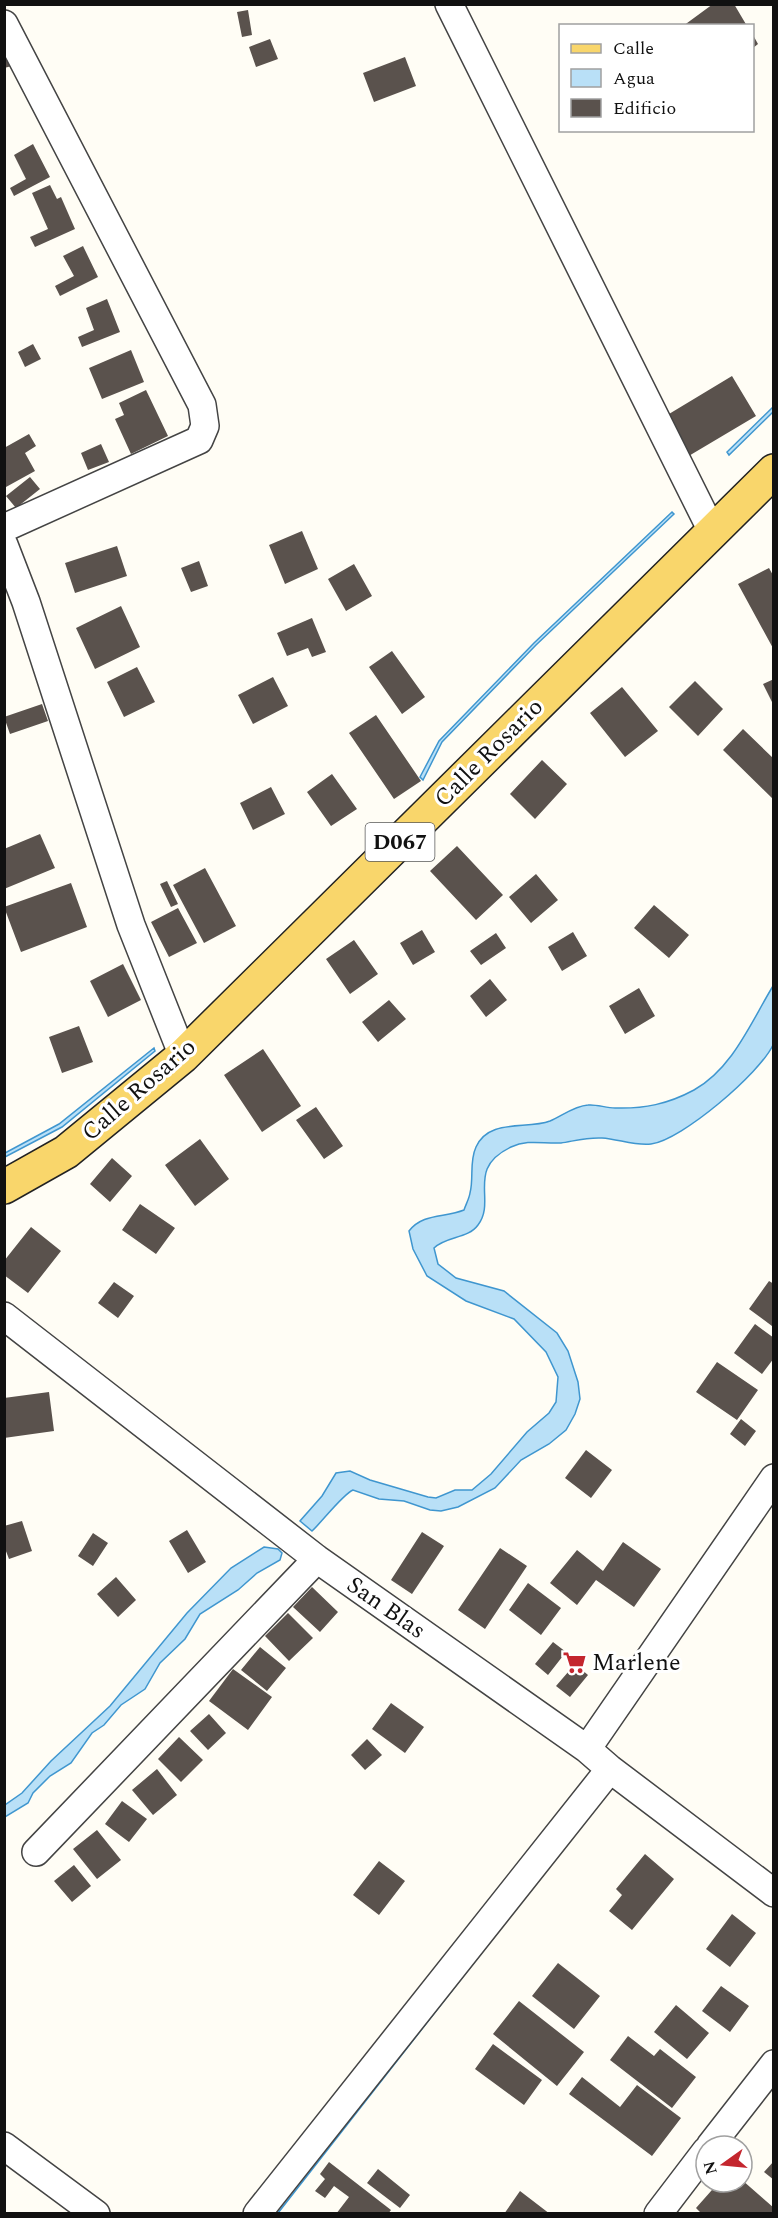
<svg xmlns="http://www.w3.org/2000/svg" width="778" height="2218" font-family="Spectral,serif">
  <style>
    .water { fill: #b9e0f7; stroke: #3f96cf; stroke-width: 1.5 }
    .building { fill: #5a524d }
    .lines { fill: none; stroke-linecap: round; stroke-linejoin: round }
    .minor-casing { stroke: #444; stroke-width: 30 }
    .primary-casing { stroke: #222; stroke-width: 36 }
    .minor { stroke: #fff; stroke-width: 27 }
    .primary { stroke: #f9d66b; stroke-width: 33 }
    .labels { text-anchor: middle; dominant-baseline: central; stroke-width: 6; stroke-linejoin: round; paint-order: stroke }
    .shield { fill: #fff; stroke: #585858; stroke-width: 1.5 }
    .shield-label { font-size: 22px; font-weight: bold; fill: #111 }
    .street-label { font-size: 24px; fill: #111; stroke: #fff }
    .poi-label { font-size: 24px; fill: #111; stroke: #fff; text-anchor: start }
  </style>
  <rect width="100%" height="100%" fill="#fffdf5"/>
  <path class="water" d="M773,407V412L729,455L727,452Z
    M672,512L674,514L536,645L442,742L423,780L420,777L439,741L534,643Z
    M773,986C774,998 778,1035 773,1045C760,1073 682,1140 651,1144C635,1146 618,1139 602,1138C588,1137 574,1141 561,1143C543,1144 528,1139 511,1147C465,1169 497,1200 478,1225C468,1239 446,1236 434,1248L438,1264L456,1278L504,1291L557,1333L568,1351L578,1382L580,1399L575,1414L566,1430L549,1444L521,1460L495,1488L458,1507L441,1511L430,1510L404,1501L379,1499L353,1490C342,1495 323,1521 312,1531L300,1521L322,1496L336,1473L350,1471L370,1480L428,1497L436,1498L455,1490H472L491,1474L527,1432L549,1413L556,1402L558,1377L546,1352L514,1319L466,1301L427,1276L413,1249L409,1231C423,1213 444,1218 464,1210C466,1204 469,1199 470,1193C474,1178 469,1162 476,1147C489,1118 526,1130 550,1121C562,1116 574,1106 588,1105C596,1104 606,1108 615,1108C644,1109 668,1104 694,1090C733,1068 751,1022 773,986Z
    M154,1048L155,1051L62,1127L5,1157V1153L59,1124Z
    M264,1547L278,1549L282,1553L280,1560L257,1573L238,1590L200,1614L185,1639L160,1663L145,1689L121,1705L104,1725L92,1733L71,1763L50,1776L33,1793L28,1803L5,1817V1805L22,1793L51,1761L110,1706L187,1613L231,1568Z
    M605,1795L278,2213L274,2214L527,1889Z"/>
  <path class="building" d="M713,4H734L747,26H683Z
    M248,10L252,35L242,37L237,12Z
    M753,35L758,44L753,48Z
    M270,39L278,59L256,67L249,47Z
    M9,56L12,66L4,68V58Z
    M405,57L416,86L374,102L363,73Z
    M33,144L50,177L14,196L10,188L26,179L14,155Z
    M50,185L57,199L61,197L75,229L35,247L30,237L48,229L32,193Z
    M83,246L98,277L60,296L55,286L74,276L63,256Z
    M107,299L120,332L82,347L78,337L94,330L86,308Z
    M33,344L41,359L25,367L18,352Z
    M131,350L144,382L102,399L89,368Z
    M732,376L756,416L687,457L664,417Z
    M146,390L168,436L131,454L115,419L124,415L119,403Z
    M29,434L36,446L25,453L35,471L6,487L4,448Z
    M101,444L109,462L88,470L81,453Z
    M30,477L40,489L16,508L6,496Z
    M302,531L318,569L285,584L269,545Z
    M117,546L127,576L75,593L65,563Z
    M199,561L208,586L191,592L181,568Z
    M354,564L372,596L346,611L328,579Z
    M769,568L774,577V650L738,584Z
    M121,606L140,647L95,669L76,628Z
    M312,618L326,652L312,657L308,648L287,656L277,633Z
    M392,651L425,697L402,714L369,667Z
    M137,667L155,702L124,717L107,682Z
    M273,677L288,706L253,724L238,695Z
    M774,679V706L763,684Z
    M695,681L723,709L698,736L669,707Z
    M622,687L658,731L625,757L590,713Z
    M42,704L48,721L10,734L4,717Z
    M376,715L421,781L394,799L349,733Z
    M743,729L774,759V800L723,750Z
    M542,760L567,784L535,819L510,794Z
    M332,774L357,809L331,826L307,792Z
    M271,787L285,814L253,830L240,803Z
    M40,834L55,868L4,889V849Z
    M457,846L503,895L476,920L430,871Z
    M205,868L236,926L204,943L173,885Z
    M536,874L558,900L531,923L509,897Z
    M167,881L178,904L171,907L160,884Z
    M71,883L87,927L21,952L4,907Z
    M654,905L689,935L669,958L634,928Z
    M178,908L197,943L169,957L151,922Z
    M422,930L435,952L413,965L400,943Z
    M573,932L587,956L562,971L548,947Z
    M496,933L506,948L481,965L470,951Z
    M354,940L378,974L350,994L326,959Z
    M123,964L141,1000L108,1017L90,981Z
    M490,979L507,1000L486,1017L470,996Z
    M639,988L655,1016L625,1034L609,1006Z
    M389,1000L406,1019L378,1042L362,1022Z
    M79,1026L93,1062L62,1073L49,1037Z
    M263,1049L301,1106L262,1132L224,1075Z
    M316,1107L343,1146L324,1159L296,1120Z
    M200,1139L229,1179L195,1206L165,1165Z
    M112,1158L132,1176L110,1202L90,1184Z
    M140,1204L175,1228L156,1254L122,1230Z
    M31,1227L61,1251L28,1293L4,1275V1261Z
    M769,1281L774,1284L772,1326L749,1309Z
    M114,1282L134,1296L118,1318L98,1303Z
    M755,1324L774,1338V1358L762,1374L734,1353Z
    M717,1362L758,1390L737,1420L696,1392Z
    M49,1392L54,1431L4,1438V1398Z
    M741,1419L756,1431L745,1446L730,1434Z
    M586,1450L612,1470L591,1498L565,1478Z
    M22,1521L32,1551L9,1559L4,1546V1526Z
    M187,1530L206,1562L188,1573L169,1541Z
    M422,1532L444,1546L412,1594L391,1580Z
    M93,1533L108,1543L93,1566L78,1556Z
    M623,1542L661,1569L634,1607L596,1580L577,1605L550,1583L577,1550L603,1571Z
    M500,1548L527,1566L485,1629L458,1610Z
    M116,1577L136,1600L118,1617L97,1594Z
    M528,1583L561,1608L541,1635L509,1610Z
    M312,1587L338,1612L320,1632L293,1607Z
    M288,1613L313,1638L289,1661L265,1636Z
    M553,1642L566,1652L548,1675L535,1664Z
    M260,1647L286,1668L267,1691L241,1670Z
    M575,1664L588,1675L570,1697L556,1686Z
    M233,1669L272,1697L248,1730L209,1701Z
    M391,1703L424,1727L405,1753L372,1729Z
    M209,1714L226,1733L208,1750L190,1731Z
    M179,1737L203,1760L181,1782L158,1759Z
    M367,1739L382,1755L365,1770L351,1755Z
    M157,1769L177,1795L153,1815L132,1790Z
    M122,1801L147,1819L129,1842L105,1824Z
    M97,1830L121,1860L97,1879L73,1849Z
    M645,1854L674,1879L632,1930L609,1911L622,1895L616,1889Z
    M379,1861L405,1881L379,1915L353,1895Z
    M74,1865L91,1886L72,1902L54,1881Z
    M732,1914L756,1933L730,1967L706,1949Z
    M558,1963L600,1996L574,2029L532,1996Z
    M721,1986L749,2006L730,2032L702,2011Z
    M519,2001L584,2052L557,2086L493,2034Z
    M676,2005L709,2033L687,2059L654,2032Z
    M628,2036L654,2056L660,2049L696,2077L672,2108L610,2060Z
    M493,2044L542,2080L524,2105L475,2069Z
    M582,2077L620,2107L637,2085L681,2118L652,2156L569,2094Z
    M774,2161V2180L764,2172Z
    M329,2162L391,2210L388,2214H336L349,2197L334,2186L325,2198L315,2191L325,2179L320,2174Z
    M378,2169L410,2195L400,2208L367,2183Z
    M742,2180L774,2208V2214H702L696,2208L719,2182Z
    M520,2191L550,2214H504Z"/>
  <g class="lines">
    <defs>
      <path id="minor" d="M449,4L712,531
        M4,24L202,405L205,426L199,440L4,528
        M4,545L26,602L131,925L183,1056
        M4,1316L317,1559L587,1749L610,1769L774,1893
        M587,1749L774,1478
        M36,1852L317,1559
        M4,2146L96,2214
        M710,2146L774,2064
        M257,2214L610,1769
        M658,2214L706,2151"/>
      <path id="primary" d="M4,1187L66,1152L183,1056L774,471"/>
    </defs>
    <use href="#minor" class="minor-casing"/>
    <use href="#primary" class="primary-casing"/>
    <use href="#minor" class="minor"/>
    <use href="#primary" class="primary"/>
  </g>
  <defs>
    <symbol id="supermarket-bare" viewBox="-9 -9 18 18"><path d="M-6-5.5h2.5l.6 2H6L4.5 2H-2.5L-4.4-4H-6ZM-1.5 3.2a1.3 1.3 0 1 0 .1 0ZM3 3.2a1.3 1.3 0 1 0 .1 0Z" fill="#c4262e" stroke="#fff" stroke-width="2.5" paint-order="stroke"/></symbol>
  </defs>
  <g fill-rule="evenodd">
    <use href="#supermarket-bare" x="558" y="1646" width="33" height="33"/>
  </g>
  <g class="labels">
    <rect class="shield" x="365.5" y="823" width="69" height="38" rx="4.5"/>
    <g class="shield-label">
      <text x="400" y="842">D067</text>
    </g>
    <g class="street-label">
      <text transform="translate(489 753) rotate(-45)">Calle Rosario</text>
      <text transform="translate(139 1090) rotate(-41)">Calle Rosario</text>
      <text transform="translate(386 1608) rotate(35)">San Blas</text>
    </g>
    <g class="poi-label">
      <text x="592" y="1663">Marlene</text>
    </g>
  </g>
  <rect width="778" height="2218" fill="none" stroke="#111111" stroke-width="12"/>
  <rect x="559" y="24" width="195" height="108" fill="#ffffff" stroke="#a0a0a0" stroke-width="1.5"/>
  <rect x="571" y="44" width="30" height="9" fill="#f9d66b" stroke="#a0a0a0" stroke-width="1.5"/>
  <text x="613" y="54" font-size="18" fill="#111111">Calle</text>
  <rect x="571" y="69" width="30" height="18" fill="#b9e0f7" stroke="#a0a0a0" stroke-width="1.5"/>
  <text x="613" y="84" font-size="18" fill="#111111">Agua</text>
  <rect x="571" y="99" width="30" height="18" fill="#5a524d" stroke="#a0a0a0" stroke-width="1.5"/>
  <text x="613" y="114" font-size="18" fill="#111111">Edificio</text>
  <g transform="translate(724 2164) rotate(255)"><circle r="28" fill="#ffffff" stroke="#a0a0a0" stroke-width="1.5"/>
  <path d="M0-4.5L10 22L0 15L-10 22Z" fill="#c4262e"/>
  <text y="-9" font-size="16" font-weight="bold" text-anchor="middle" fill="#111111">N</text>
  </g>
</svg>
